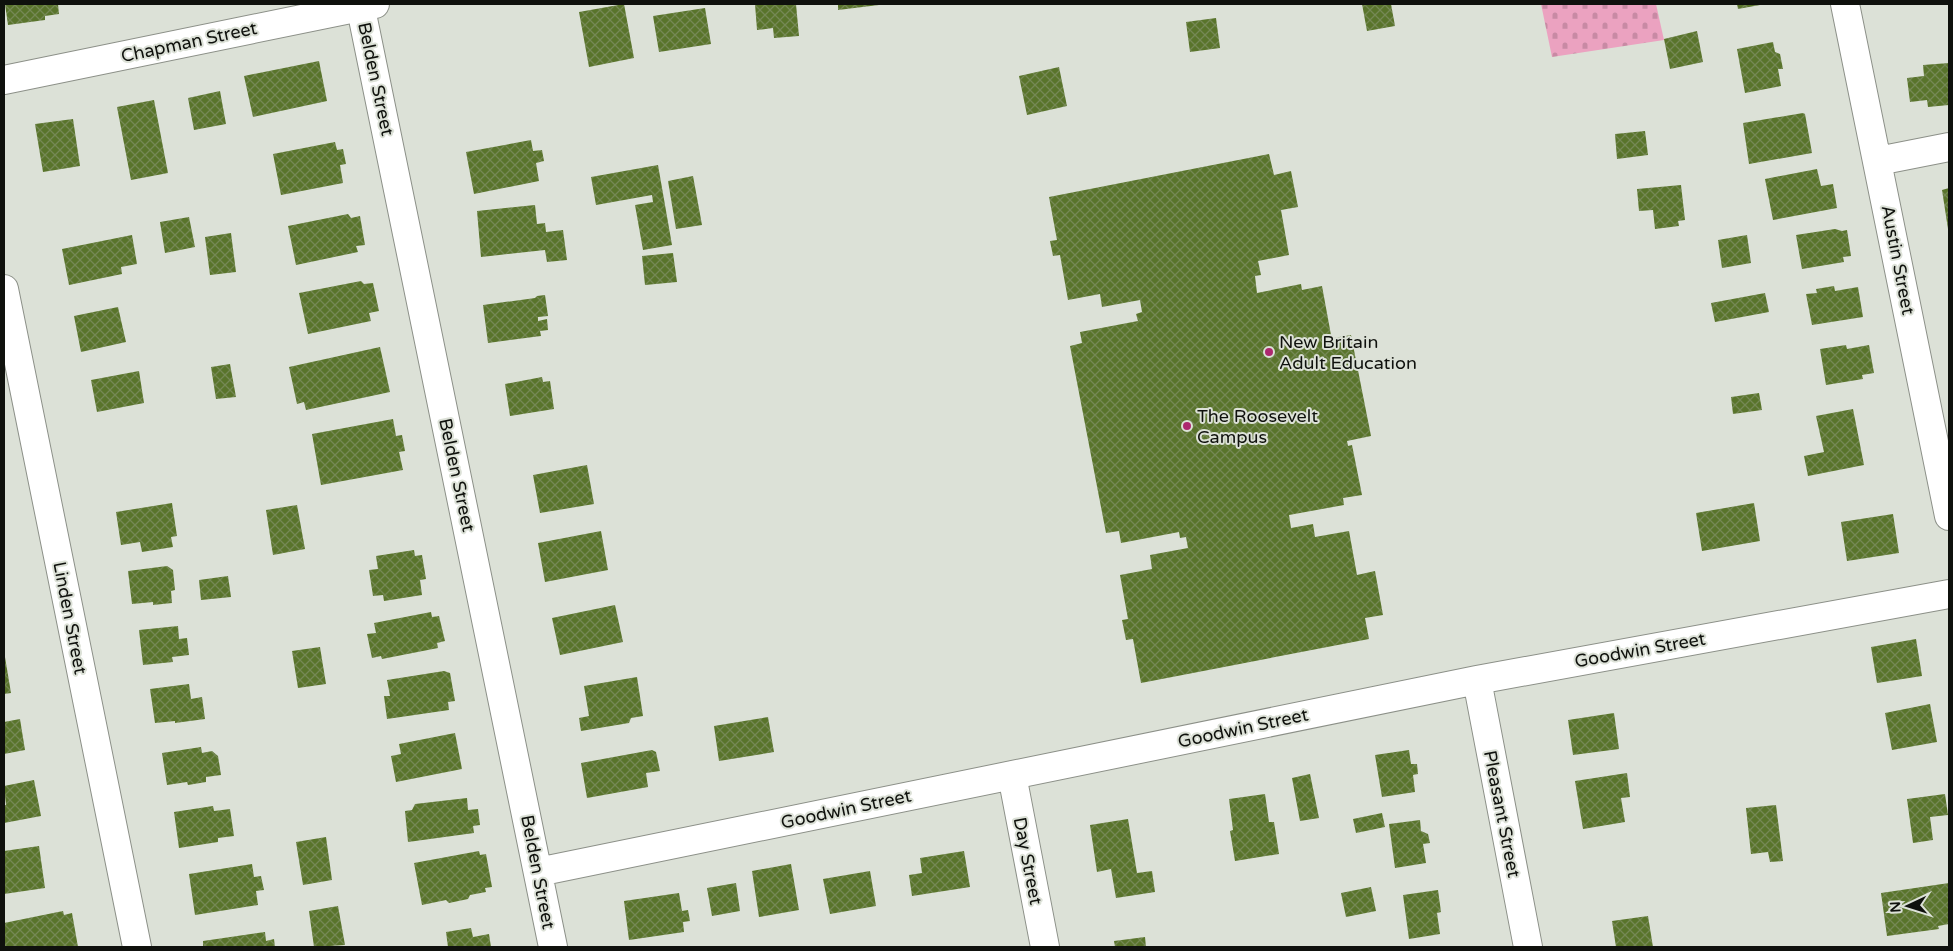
<svg xmlns="http://www.w3.org/2000/svg" width="1953" height="951" font-family="'Varela Round',sans-serif">
  <style>
    .cemetery { fill: url(#cemetery-stones) }
    .building { fill: url(#building-cross-hatch) }
    .lines { fill: none; stroke-linecap: round; stroke-linejoin: round }
    .minor-casing { stroke: #8c9088; stroke-width: 30 }
    .minor { stroke: #fff; stroke-width: 28 }
    .poi-dot { fill: #ad286f; stroke: #dce1d7; stroke-width: 2 }
    .labels { text-anchor: middle; dominant-baseline: central; stroke-width: 4; stroke-linejoin: round; paint-order: stroke }
    .street-label { font-size: 18px; fill: #0f110d; stroke: #dce1d7 }
    .poi-label { font-size: 18px; fill: #0f110d; stroke: #dce1d7; text-anchor: start }
  </style>
  <defs>
    <pattern id="cemetery-stones" width="16" height="16" patternUnits="userSpaceOnUse" patternTransform="scale(1.25)"><rect width="16" height="16" fill="#eba2c0"/><path d="M2 7V4a2 2 0 0 1 4 0v3zM10 15v-3a2 2 0 0 1 4 0v3z" fill="#c88aa4"/></pattern>
    <pattern id="building-cross-hatch" width="8" height="8" patternUnits="userSpaceOnUse" patternTransform="scale(1.25)"><rect width="8" height="8" fill="#59742b"/><path d="M0 0l8 8M0 8l8-8" fill="none" stroke="#758855"/></pattern>
  </defs>
  <rect width="100%" height="100%" fill="#dce1d7"/>
  <path class="cemetery" d="M1541,4H1656L1664,40L1552,57Z"/>
  <path class="building" d="M5,4H58L59,14L45,16V20L8,25Z
    M624,4L634,58L589,67L579,12Z
    M755,4H796L799,36L774,38L773,28L757,30Z
    M838,4H879V5L838,10Z
    M1362,4H1391L1395,26L1367,31Z
    M1737,4H1759L1760,5L1738,9Z
    M705,8L711,44L659,52L653,16Z
    M1216,18L1220,48L1190,52L1186,22Z
    M1697,31L1703,62L1670,69L1664,39Z
    M1773,42L1775,52L1780,54L1783,69H1778L1781,86L1745,93L1737,49Z
    M319,61L327,101L253,117L244,76Z
    M1949,63V105L1928,107L1927,100L1910,102L1907,78L1924,76L1923,65Z
    M1059,67L1067,106L1027,115L1019,76Z
    M220,91L226,124L194,130L188,98Z
    M154,100L168,173L131,180L117,107Z
    M1803,113L1805,114L1812,153L1749,164L1743,123Z
    M73,119L80,166L43,172L35,124Z
    M1645,131L1648,155L1617,159L1615,134Z
    M531,140L533,151L542,150L544,161L536,163L539,181L474,194L466,152Z
    M335,142L337,150L343,149L346,164L340,165L343,183L281,195L273,154Z
    M1269,154L1274,175L1291,171L1298,207L1281,210L1289,255L1258,261L1261,275L1255,276L1257,293L1301,284L1302,290L1322,286L1331,335L1327,336L1328,339L1351,335L1371,436L1347,441L1348,446L1352,445L1362,495L1343,498L1344,505L1289,515L1291,528L1313,524L1315,537L1349,531L1357,575L1375,571L1383,615L1365,618L1369,639L1141,683L1133,639L1126,640L1122,620L1128,619L1120,575L1152,569L1150,555L1188,548L1186,537L1180,538L1179,532L1121,543L1119,531L1106,533L1070,346L1082,343L1080,332L1138,321L1136,314L1142,312L1140,300L1102,307L1100,294L1068,300L1060,255L1053,256L1050,241L1057,240L1049,197Z
    M658,165L672,245L643,250L635,205L653,202L652,195L596,205L591,177Z
    M1817,169L1821,186L1833,184L1837,208L1773,220L1765,179Z
    M693,176L702,225L676,229L668,181Z
    M1681,185L1685,220L1678,221L1679,226L1655,229L1653,210L1639,211L1637,189Z
    M1949,188V229H1948L1942,190Z
    M535,205L537,224L545,223L546,232L563,230L567,260L547,262L545,250L481,257L477,211Z
    M348,214L351,218L360,216L365,245L356,246L358,252L296,265L288,226Z
    M189,217L195,247L165,253L160,222Z
    M1835,229L1842,231L1847,230L1851,256L1843,257L1844,262L1802,269L1796,235Z
    M231,233L236,272L210,275L205,237Z
    M132,235L137,264L121,267L122,274L69,285L62,249Z
    M1747,235L1751,263L1722,268L1718,240Z
    M673,253L677,282L645,285L642,256Z
    M361,281L364,284L373,283L379,311L369,313L371,321L308,334L299,293Z
    M1834,286L1835,291L1858,287L1863,317L1812,325L1806,294L1817,293L1816,289Z
    M1765,293L1769,312L1715,322L1711,303Z
    M545,295L548,316L538,317V321L547,319L548,330L540,331L541,336L488,343L483,305L535,298L537,296Z
    M118,307L126,342L81,352L74,316Z
    M1846,345L1847,349L1869,345L1874,373L1862,375L1863,379L1826,385L1820,349Z
    M380,347L390,392L306,410L304,402L297,404L289,367Z
    M230,364L236,397L216,399L211,367Z
    M139,371L144,403L97,412L91,380Z
    M542,377L543,382L550,381L554,409L510,416L505,384Z
    M1759,393L1762,410L1733,414L1731,397Z
    M1853,409L1864,465L1808,476L1804,456L1824,452L1816,416Z
    M393,419L396,436L402,435L405,451L399,452L403,470L321,485L312,434Z
    M587,465L594,504L540,513L533,475Z
    M172,503L177,536L171,537L173,547L142,552L140,542L121,545L116,512Z
    M1754,503L1760,541L1702,551L1696,513Z
    M297,505L305,549L273,555L266,510Z
    M1893,514L1899,553L1847,561L1841,522Z
    M601,531L608,570L545,582L538,543Z
    M414,550L415,556L422,555L426,579L420,580L422,595L384,601L383,595L373,596L369,570L378,569L376,556Z
    M167,566L173,570L175,590L171,591L172,603L153,605V602L132,604L128,571Z
    M228,576L231,597L201,600L199,580Z
    M615,605L623,642L560,655L552,618Z
    M431,612L432,617L439,616L445,641L437,643L438,648L382,659L381,656L372,658L367,634L376,633L374,623Z
    M178,626L179,639L187,638L189,655L172,657L173,662L143,665L139,630Z
    M1916,639L1922,676L1877,683L1871,647Z
    M320,647L326,684L298,688L292,651Z
    M4,651L11,693L4,694Z
    M444,671L450,673L455,701L448,702L449,710L387,719L384,696H390L387,680Z
    M637,677L643,716L631,718L629,723L581,731L579,718L589,716L584,686Z
    M189,684L191,699L202,697L205,719L175,723V721L155,723L150,689Z
    M1930,704L1937,742L1892,750L1885,713Z
    M1614,713L1619,749L1573,755L1568,720Z
    M768,717L774,752L719,761L714,726Z
    M20,719L25,750L4,754V722Z
    M455,733L462,769L396,782L391,756L401,754L399,744Z
    M201,747L202,753L212,751L218,756L221,775L206,777V782L188,785L187,782L167,785L162,753Z
    M652,750L656,752L660,771L646,773L648,787L587,798L581,763Z
    M1409,750L1411,764H1417L1418,774L1413,775L1415,792L1382,797L1375,755Z
    M1627,773L1630,797L1621,798L1625,822L1583,829L1575,781Z
    M1310,774L1319,818L1300,821L1292,778Z
    M34,780L41,816L4,823V805H6L4,786Z
    M1265,794L1269,822H1274L1279,854L1235,861L1230,831L1233,830L1229,799Z
    M1945,794L1948,815L1930,817L1933,840L1913,843L1907,799Z
    M467,798L468,810L478,809L480,825L473,826L474,833L408,842L405,811L412,810L415,804Z
    M1776,805L1783,861L1770,862L1768,852L1751,854L1746,808Z
    M213,806L214,811L230,809L234,836L218,838V842L179,848L174,812Z
    M1382,813L1385,827L1356,833L1353,819Z
    M1128,819L1137,873L1152,871L1155,892L1116,898L1111,869L1097,872L1090,825Z
    M1420,820L1421,831L1428,834L1430,843L1423,844L1426,863L1395,868L1389,824Z
    M326,837L332,880L303,885L296,842Z
    M39,846L45,888L4,894V851Z
    M479,851L480,855L486,854L492,887L485,888L486,892L470,895L468,899L449,903L446,900L422,905L414,863Z
    M964,851L970,887L912,896L909,875L922,873L920,858Z
    M252,864L254,877L261,876L264,890L256,891L258,905L195,915L189,874Z
    M791,864L799,910L759,917L752,871Z
    M870,871L876,906L830,914L823,879Z
    M736,883L740,911L712,916L707,888Z
    M1949,883V924L1938,926L1939,929L1887,936L1881,893Z
    M1371,887L1376,911L1346,917L1341,893Z
    M1438,890L1441,912L1437,913L1440,934L1409,939L1403,895Z
    M679,893L682,911L688,910L690,921L683,922L684,932L629,940L624,901Z
    M338,906L345,945L314,947L309,911Z
    M63,911L64,915L72,913L78,947H4L5,943L4,923Z
    M1648,916L1653,947H1616L1612,921Z
    M471,928L473,937L489,934L491,947H448L446,932Z
    M265,932L266,941L274,939L275,947H203V941Z
    M1145,937L1146,947H1115L1114,941Z"/>
  <g class="lines">
    <defs>
      <path id="minor" d="M360,4L553,947
        M1845,4L1949,516
        M4,80L375,4
        M1878,161L1949,147
        M4,289L137,947
        M1477,680L1528,947
        M1012,775L1045,947
        M538,872L1477,680L1949,594"/>
    </defs>
    <use href="#minor" class="minor-casing"/>
    <use href="#minor" class="minor"/>
  </g>
  <g class="poi-dot">
    <circle cx="1269" cy="352" r="5"/>
    <circle cx="1187" cy="426" r="5"/>
  </g>
  <g class="labels">
    <g class="street-label">
      <text transform="translate(189 42) rotate(-12)">Chapman Street</text>
      <text transform="translate(376 79) rotate(78)">Belden Street</text>
      <text transform="translate(1898 260) rotate(79)">Austin Street</text>
      <text transform="translate(457 475) rotate(78)">Belden Street</text>
      <text transform="translate(70 618) rotate(79)">Linden Street</text>
      <text transform="translate(1640 650) rotate(-10)">Goodwin Street</text>
      <text transform="translate(1243 728) rotate(-12)">Goodwin Street</text>
      <text transform="translate(846 809) rotate(-12)">Goodwin Street</text>
      <text transform="translate(1502 814) rotate(79)">Pleasant Street</text>
      <text transform="translate(1028 861) rotate(79)">Day Street</text>
      <text transform="translate(538 872) rotate(79)">Belden Street</text>
    </g>
    <g class="poi-label">
      <text x="1279" y="342">New Britain<tspan x="1279" dy="21">Adult Education</tspan></text>
      <text x="1197" y="416">The Roosevelt<tspan x="1197" dy="21">Campus</tspan></text>
    </g>
  </g>
  <rect width="1953" height="951" fill="none" stroke="#0f110d" stroke-width="10"/>
  <g transform="translate(1908 906) rotate(266)" stroke="#dce1d7" stroke-width="4" paint-order="stroke">
  <path d="M0-4L9 19L0 12L-9 19Z" fill="#0f110d"/>
  <text y="-8" font-size="14" font-weight="bold" text-anchor="middle" fill="#0f110d">N</text>
  </g>
</svg>
